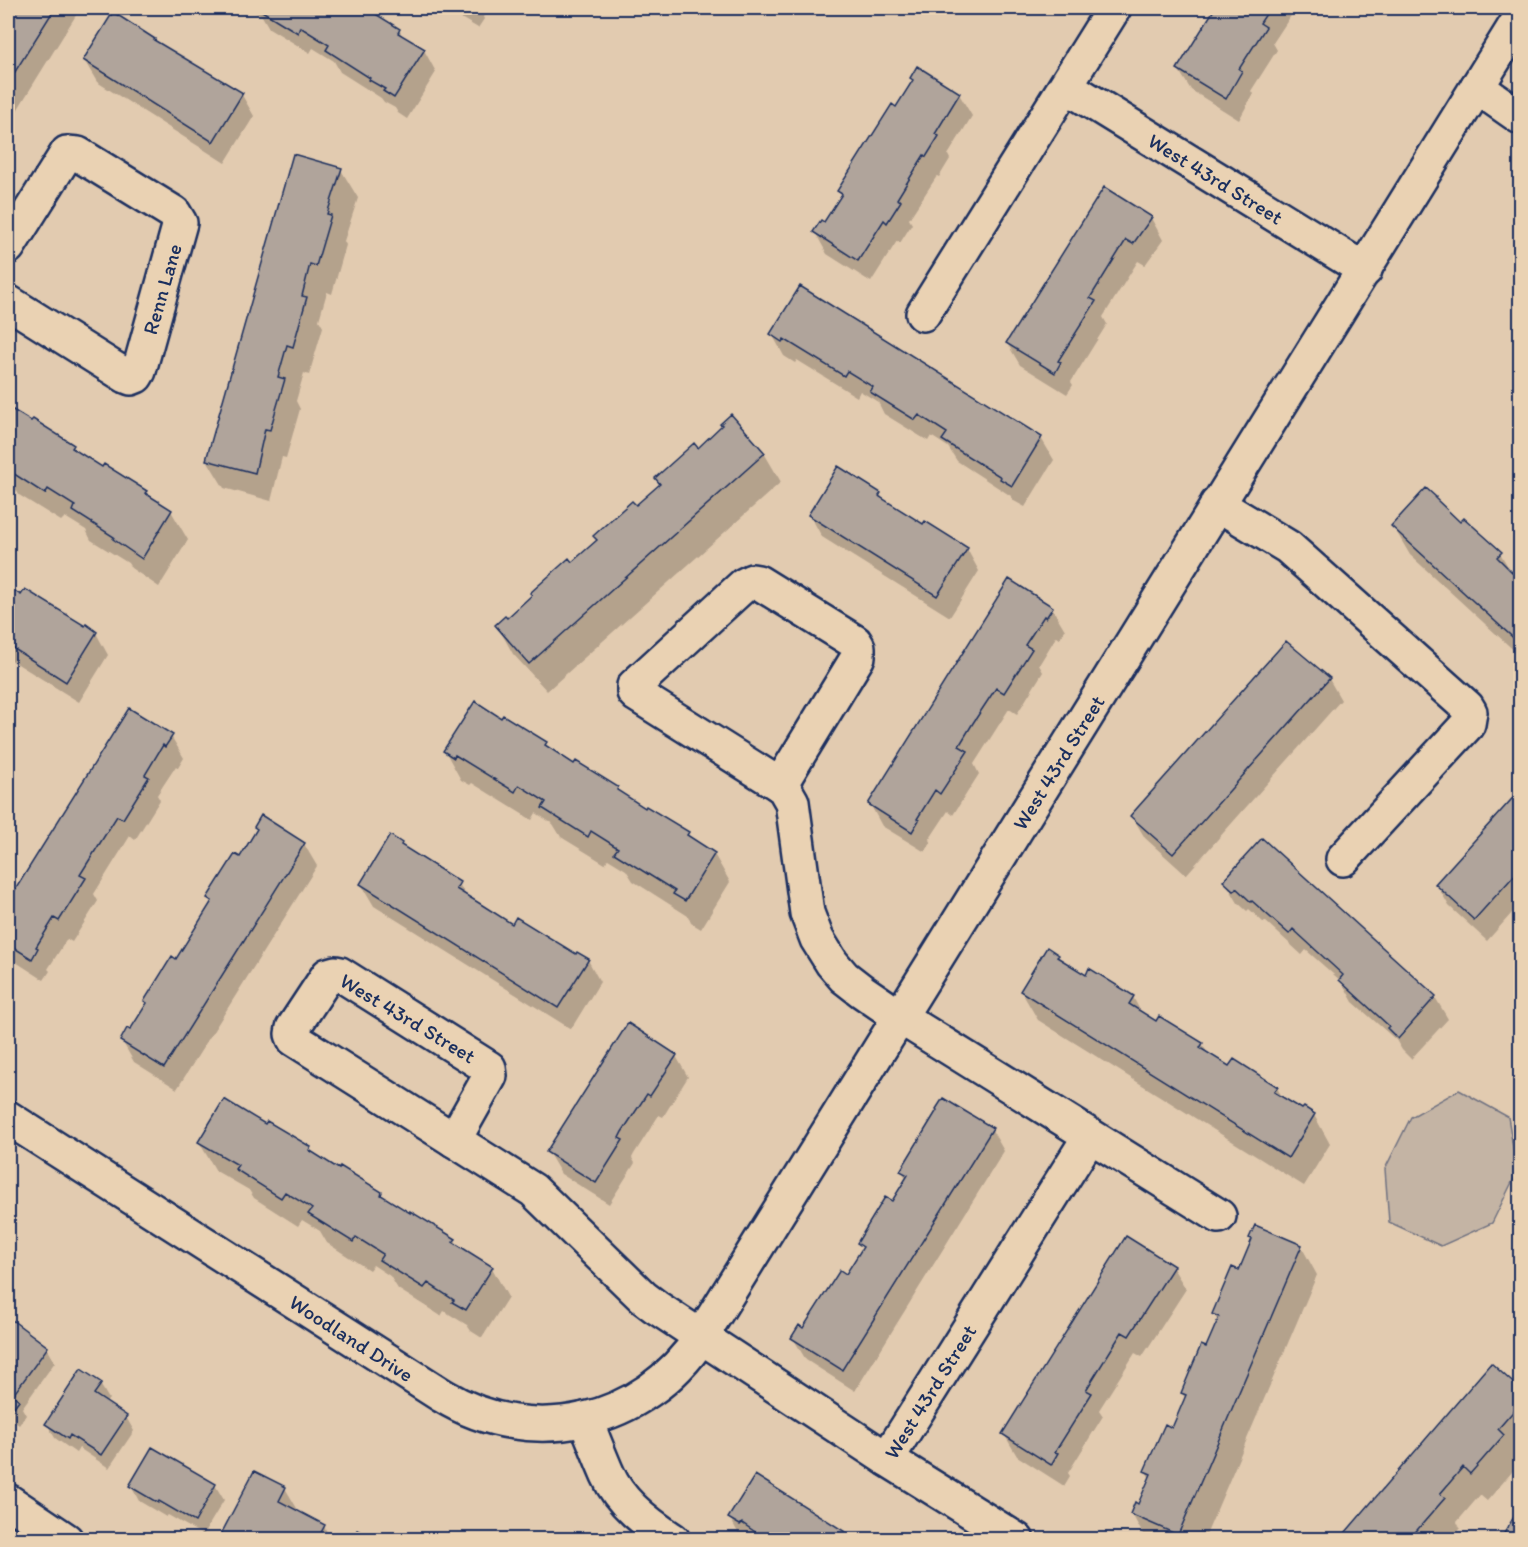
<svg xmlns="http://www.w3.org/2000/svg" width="1528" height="1547" font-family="Itim,sans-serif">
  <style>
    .green { fill: #c4b4a4; stroke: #707281; stroke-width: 1.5 }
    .shadow { fill: #0003 }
    .building { fill: #b0a49b; stroke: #1b2f5e; stroke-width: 1.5 }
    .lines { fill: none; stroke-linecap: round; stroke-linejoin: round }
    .street-casing { stroke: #1b2f5e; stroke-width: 38 }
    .street { stroke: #ead2b3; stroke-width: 33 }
    .labels { text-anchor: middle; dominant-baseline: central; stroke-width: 6; stroke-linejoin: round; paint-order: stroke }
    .street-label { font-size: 21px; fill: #1b2f5e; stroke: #ead2b3 }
  </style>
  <rect width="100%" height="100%" fill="#e2cbb0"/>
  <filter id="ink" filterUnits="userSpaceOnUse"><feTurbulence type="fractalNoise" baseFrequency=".0167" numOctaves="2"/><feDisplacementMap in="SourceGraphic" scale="12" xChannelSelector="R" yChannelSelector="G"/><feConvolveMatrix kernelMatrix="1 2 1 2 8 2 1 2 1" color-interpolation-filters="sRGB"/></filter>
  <g filter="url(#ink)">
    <path class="green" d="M1459,1090L1508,1117L1517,1172L1492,1223L1441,1246L1389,1222L1385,1169L1411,1117Z"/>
    <path class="shadow" d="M8,8H76L78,12L8,125Z
      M248,8H363L399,30L404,38L424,50L436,72L407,119L398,113L395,108L384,102L381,98L340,72L334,61L313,48L310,53L269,28L262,16Z
      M444,8H489L483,17L484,19L478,28Z
      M1217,8H1296L1273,43L1277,50L1251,91L1253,94L1239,120L1191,90L1178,69Z
      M154,40L156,43L242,95L254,116L225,163L97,82L84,60Z
      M912,78L959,94L972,116L948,155L950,159L939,177L937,176L909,219L912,224L900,243L897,241L871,282L827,254L815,232L825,224L842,196L839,191L897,109L914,82Z
      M341,170L358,198L344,241L346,245L332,294L327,292L319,320L323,327L309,375L304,373L296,401L300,409L286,458L282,457L271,501L224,488L207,460Z
      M1104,189L1151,218L1163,240L1145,265L1138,261L1103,317L1107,324L1071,382L1073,385L1067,394L1020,365L1007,343Z
      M801,288L1041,438L1054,460L1025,507L1014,501L1011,496L957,461L948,447L931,436L928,441L884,414L878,402L860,391L857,397L797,360L795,363L784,356L772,334Z
      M8,408L31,424L73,446L76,452L102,469L146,492L148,497L171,511L188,540L159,587L131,568L128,563L91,540L86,530L65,517L61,521L19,495L13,484L8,480Z
      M698,450L764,453L781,482L547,691L513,654L497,625L507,620L572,565Z
      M880,494L884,501L923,526L967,549L979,571L950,617L822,537L810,515Z
      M1460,524L1500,553L1513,575L1520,582V656L1410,555L1393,526Z
      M1010,581L1052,608L1065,630L1059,639L1056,637L1039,665L1043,672L1017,714L1009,709L974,764L979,774L953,815L948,811L929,840L931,843L925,852L882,826L870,804Z
      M8,589L21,597L96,633L108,655L79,702L8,658Z
      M1329,679L1341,700L1186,875L1145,838L1132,816Z
      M129,710L171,736L184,758L178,768L176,766L157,795L160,800L135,840L130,836L94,894L98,901L72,942L67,939L48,969L50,971L44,980L8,957V904Z
      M546,744L549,750L574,766L617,788L621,795L645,810L647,808L688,834L692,840L714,854L730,882L701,929L691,923L688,916L633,881L626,870L608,859L605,864L561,837L553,824L536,813L532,820L472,783L470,785L461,780L445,751Z
      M1520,792V904L1487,941L1449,906L1437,885Z
      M256,827L304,844L317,866L177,1089L134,1062L122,1041L131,1032L177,961L212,904L209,898L240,859L258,831Z
      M1262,840L1435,997L1448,1019L1411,1059L1402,1050L1396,1040L1353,1002L1342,982L1306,950L1302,955L1265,921L1264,923L1249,909L1247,911L1238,903L1225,881Z
      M401,844L404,849L459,884L467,897L512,926L576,956L588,960L600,982L571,1029L374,906L361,884Z
      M1058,956L1061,962L1086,977L1133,997L1142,1014L1157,1023L1160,1018L1202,1044L1209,1055L1229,1068L1277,1088L1284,1100L1303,1111L1314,1115L1330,1144L1304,1186L1038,1020L1021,991Z
      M676,1056L688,1077L663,1117L659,1115L634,1154L632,1158L635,1163L609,1204L561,1174L548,1152Z
      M265,1126L310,1149L313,1155L381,1194L384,1199L455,1240L459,1247L492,1268L508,1297L482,1338L471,1331L467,1325L444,1311L441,1316L398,1289L390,1276L373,1265L369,1270L327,1243L320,1231L302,1220L298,1226L254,1198L249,1190L216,1171L199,1142Z
      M992,1130L1004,1151L855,1391L806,1360L793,1338L804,1330L847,1276L863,1250L859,1243L892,1203L907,1180L902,1171Z
      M1251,1238L1301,1246L1317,1275L1204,1540H1146L1132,1514L1139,1506L1150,1479L1146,1471L1173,1430L1186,1399L1182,1393L1207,1349L1218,1322L1214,1314L1240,1272L1253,1242Z
      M1173,1268L1186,1289L1142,1357L1135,1353L1099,1410L1103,1416L1068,1473L1070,1476L1064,1486L1017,1456L1004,1434Z
      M8,1319L47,1348L55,1362L22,1408L26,1415L19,1425L8,1417Z
      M1491,1366L1520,1391V1451L1515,1457L1519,1464L1487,1501L1480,1495L1457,1522L1460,1528L1450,1540H1341Z
      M100,1384L109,1399L105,1404L126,1417L134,1431L109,1468L79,1448L76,1453L55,1438L47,1424Z
      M215,1485L224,1500L203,1535L168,1515L166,1517L139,1501L131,1486Z
      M285,1488L298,1510L297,1512L324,1526L331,1540H221Z
      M730,1518L855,1540H742Z"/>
    <path class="building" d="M8,8H55L8,83Z
      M257,8H366L400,29L398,33L425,49L394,98L383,91L385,89L369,80L370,78L326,50L329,45L300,27L298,33Z
      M1215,8H1270L1260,23L1266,27L1239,69L1242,71L1226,99L1177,69Z
      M113,12L155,39L154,40L243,93L213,142L83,60Z
      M917,66L960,93L935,134L939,136L926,157L924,155L897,199L901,201L887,223L884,220L858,261L813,232L821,220L824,222L842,194L837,191L892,104L896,107L913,80L910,78Z
      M293,154L342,168L327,214L331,215L316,266L310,264L302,296L307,297L293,347L287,345L278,377L285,379L270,430L265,429L255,473L206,460Z
      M1104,187L1152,217L1133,244L1126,240L1090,298L1096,301L1058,361L1061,362L1055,373L1006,343Z
      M800,286L1042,437L1012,486L1000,479L1001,477L942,440L947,433L919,415L915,420L870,392L873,387L847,371L844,376L784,339L782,342L770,334Z
      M8,407L31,421L33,419L74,445L72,448L102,467L104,464L147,491L145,493L172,510L142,559L113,539L114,537L73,511L75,506L48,489L45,494L8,470Z
      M731,414L765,453L529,664L495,625L505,616L507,618L532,595L530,593L569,558L572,562L597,540L593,536L632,501L636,505L660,484L655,478L694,443L698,448L722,425L720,424Z
      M838,466L881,493L879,496L880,497L923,524L925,521L968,548L937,596L808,515Z
      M1426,488L1436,497L1435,498L1460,522L1464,518L1502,552L1497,557L1520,580V644L1391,526Z
      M1009,579L1053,607L1046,618L1044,616L1025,645L1032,649L1004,693L996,688L973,723L959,746L968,751L940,794L935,790L917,819L919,820L912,832L868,804Z
      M8,587L21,595L25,589L85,626L86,624L97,632L66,682L8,645Z
      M1286,641L1330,678L1173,854L1130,816Z
      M475,701L501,718L503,715L547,742L545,745L574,764L576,761L618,787L617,790L645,808L646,806L689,832L687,835L715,853L685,901L673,894L675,891L614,853L618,848L591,831L588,837L542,808L546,802L519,785L515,792L455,755L454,758L443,751Z
      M129,708L173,735L165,747L163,745L145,775L149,777L123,819L117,816L80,875L86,878L59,921L54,918L36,947L38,948L32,959L8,944V901Z
      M1520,790V869L1474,920L1435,884Z
      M261,815L305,843L164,1068L120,1041L127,1028L130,1030L147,1003L144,1001L172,956L176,959L212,901L207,898L235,854L240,857L257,829L254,827Z
      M390,835L402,843L401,845L460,882L456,889L479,903L512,924L516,917L576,954L577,952L589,959L558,1008L360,884Z
      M1262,838L1436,996L1398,1039L1387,1028L1389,1026L1339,980L1343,975L1293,929L1289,934L1252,901L1251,902L1236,888L1234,891L1223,881Z
      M1047,947L1059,955L1057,957L1086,975L1089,968L1134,996L1129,1004L1156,1021L1159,1016L1203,1043L1200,1048L1229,1066L1234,1059L1278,1087L1274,1092L1302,1109L1304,1107L1315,1114L1288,1158L1020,991Z
      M628,1023L677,1055L650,1096L647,1094L622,1132L619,1138L623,1140L596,1183L546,1152Z
      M943,1098L993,1128L842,1370L791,1338L799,1325L803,1328L840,1270L846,1274L863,1247L857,1243L885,1197L892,1201L908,1175L900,1171L937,1110L936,1109Z
      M224,1099L265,1124L267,1121L311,1147L309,1150L339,1169L340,1166L382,1192L381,1195L410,1213V1211L456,1239L453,1242L493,1267L466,1310L452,1302L454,1300L428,1283L424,1288L379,1260L383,1254L356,1237L353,1242L308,1214L312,1209L308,1206L285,1192L281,1198L235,1169L238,1165L198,1142Z
      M1255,1225L1302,1245L1178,1535L1130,1514L1135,1502L1138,1504L1151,1474L1144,1471L1165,1424L1172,1428L1186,1395L1181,1393L1201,1345L1206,1347L1219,1317L1212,1314L1232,1267L1239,1270L1252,1239L1249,1238Z
      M1126,1236L1174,1266L1129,1336L1122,1332L1086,1390L1092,1393L1055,1452L1058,1453L1051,1465L1002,1434Z
      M8,1317L48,1347L13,1395L19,1400L10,1412L8,1410Z
      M1491,1363L1520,1389V1408L1518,1406L1498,1429L1504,1435L1470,1474L1463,1467L1440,1494L1445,1498L1411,1537L1405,1533L1399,1540H1339Z
      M81,1369L102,1383L94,1394L127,1416L101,1455L70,1435L68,1439L45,1424Z
      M152,1447L216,1484L195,1522L159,1501L158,1503L129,1486Z
      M254,1471L286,1487L279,1501L325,1525L317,1540H221L219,1538Z
      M755,1475L858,1540H767L742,1523L740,1525L728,1518Z
      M1520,1507V1540H1500Z
      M357,1530L375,1540H352Z"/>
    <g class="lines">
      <defs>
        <g id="street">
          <path id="s1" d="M1066,86L1365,270"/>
          <path d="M1477,87L1520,117"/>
          <path d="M8,247L67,153L78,154L174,213L180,223L139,371L136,376L131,378L126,376L8,302"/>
          <path d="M923,314L1114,8"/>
          <path d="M1217,504L1288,547L1467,707L1470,712L1468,724L1343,859"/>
          <path d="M752,581L758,582L855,642L858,647V657L780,785L637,695L634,692V686L744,585Z"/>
          <path d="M780,785L784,788L792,802L807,913L817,939L832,963L844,977L862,991L900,1017L1219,1216"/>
          <path d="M335,973L340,974L489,1068L490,1076L454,1140L294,1039L292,1034L293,1028L328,975Z"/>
          <path id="s2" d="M8,1118L443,1396C532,1450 644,1424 701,1337L1520,18"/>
          <path d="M454,1140L533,1190L644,1298L656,1307L887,1459L1017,1540"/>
          <path d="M585,1419C593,1438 600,1457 608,1475C620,1503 648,1524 673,1540"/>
          <path id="s3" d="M887,1459L1090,1136"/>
          <path d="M8,1501L66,1540"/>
        </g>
      </defs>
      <use href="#street" class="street-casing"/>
      <use href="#street" class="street"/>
    </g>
  </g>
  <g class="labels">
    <g class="street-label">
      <text stroke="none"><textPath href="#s1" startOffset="176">West 43rd Street</textPath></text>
      <text transform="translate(162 289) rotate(-74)">Renn Lane</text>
      <text stroke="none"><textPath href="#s2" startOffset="1486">West 43rd Street</textPath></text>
      <text transform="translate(408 1018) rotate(31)">West 43rd Street</text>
      <text stroke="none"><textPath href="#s2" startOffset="408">Woodland Drive</textPath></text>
      <text stroke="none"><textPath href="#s3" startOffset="80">West 43rd Street</textPath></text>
    </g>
  </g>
  <rect width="1528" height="1547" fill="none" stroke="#ead2b3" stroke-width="30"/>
  <rect x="15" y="15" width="1498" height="1517" fill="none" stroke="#1b2f5e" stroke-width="2" filter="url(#ink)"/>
</svg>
